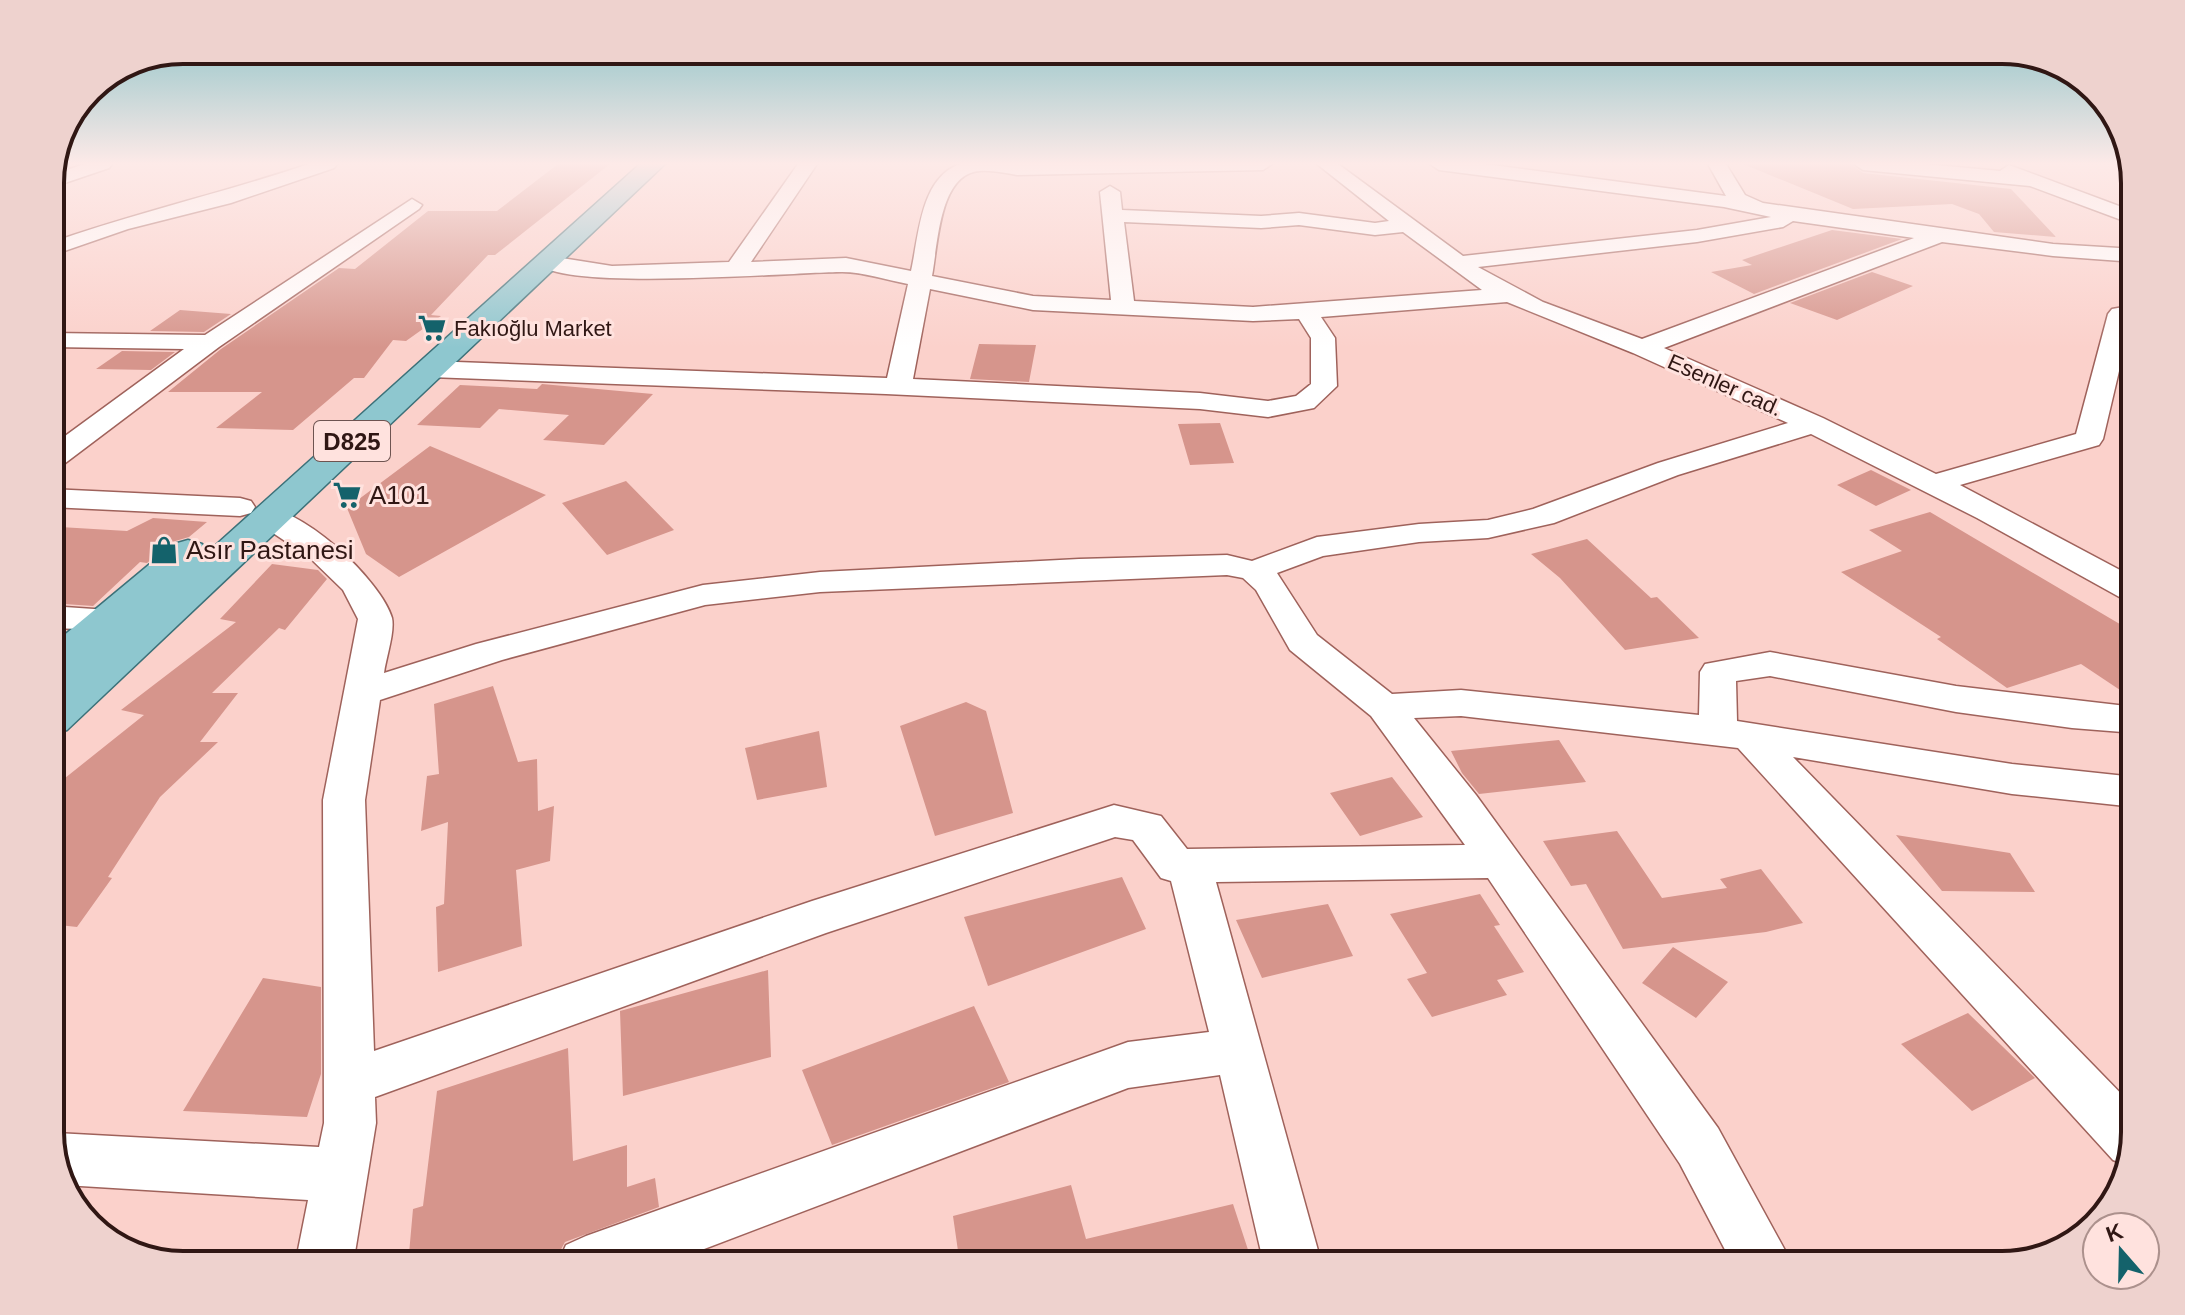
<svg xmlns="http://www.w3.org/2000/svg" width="2185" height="1315" font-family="Arial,sans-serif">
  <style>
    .building { fill: #d6958c }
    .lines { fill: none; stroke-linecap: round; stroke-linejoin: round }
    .street-casing { stroke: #9f625b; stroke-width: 3 }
    .primary-casing { stroke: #3c7179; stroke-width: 3 }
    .street { fill: #fff; fill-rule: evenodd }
    .primary { fill: #8ec7cf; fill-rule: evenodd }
    .labels { text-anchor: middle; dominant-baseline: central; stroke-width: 6; stroke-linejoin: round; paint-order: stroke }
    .far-poi-label { font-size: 22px; fill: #301714; stroke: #ffe2de; text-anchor: start }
    .far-street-label { font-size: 22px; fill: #301714; stroke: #ffe2de }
    .shield { fill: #ffe2de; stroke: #6e5451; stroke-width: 2 }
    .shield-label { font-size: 24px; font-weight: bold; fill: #301714 }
    .poi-label { font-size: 26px; fill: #301714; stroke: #ffe2de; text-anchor: start }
    .rim { fill: none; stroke: #301714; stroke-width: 4 }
  </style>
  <rect width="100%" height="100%" fill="#fbd1cb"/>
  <path class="building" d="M558,164H610L495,255H488L431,315L441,316L406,341L393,340L364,378H354L293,430L216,428L262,392H168L221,349L339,268L355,269L428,211H497Z
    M1743,164H1851L1863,173L2011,189L2056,237L1994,232L1979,214L1952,204L1853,209Z
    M1832,230L1902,239L1754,294L1711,272L1752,265L1742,260Z
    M1872,272L1913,286L1837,320L1790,303Z
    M180,310L231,314L204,332L150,331Z
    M979,344L1036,345L1029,382L970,379Z
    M122,351L175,352L151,370L96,369Z
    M542,384L653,394L604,445L543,440L569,415L499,409L480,428L417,425L460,385L537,389Z
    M1220,423L1234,463L1190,465L1178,424Z
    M430,446L546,495L399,577L366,554L347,508Z
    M1871,470L1911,490L1876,506L1837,485Z
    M626,481L674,530L607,555L562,503Z
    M1930,512L2135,633V700L2081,664L2007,688L1937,639L1941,637L1841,572L1902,551L1869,530Z
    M153,518L207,522L189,537L172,542L147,563L140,562L93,606L50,603V534L60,527L127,531Z
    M1587,539L1651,598L1657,597L1699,638L1625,650L1560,578L1531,554Z
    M272,564L318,570L327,579L285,630L279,628L212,693H238L200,742H218L160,797L108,877L112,878L77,927L50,924V790L144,715L121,710L236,622L220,619Z
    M493,686L518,762L537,759L538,811L554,806L550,861L516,870L522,946L438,972L436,907L444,904L448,822L421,831L427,776L439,774L434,704Z
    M966,702L986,711L1013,813L935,836L900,726Z
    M819,731L827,787L757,800L745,748Z
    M1559,740L1586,782L1479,794L1462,773L1451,751Z
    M1392,777L1423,817L1360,836L1330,793Z
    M1617,831L1662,898L1727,888L1720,879L1761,869L1803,923L1766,932L1623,949L1586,884L1571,886L1543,841Z
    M1896,835L2010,853L2035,892L1942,891Z
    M1122,877L1146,929L988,986L964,917Z
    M1480,894L1500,925L1494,926L1524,972L1497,980L1507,995L1432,1017L1407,979L1427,973L1390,914Z
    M1328,904L1353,956L1262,978L1236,920Z
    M1673,947L1728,982L1696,1018L1642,983Z
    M768,970L771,1057L623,1096L620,1011Z
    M263,978L321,987V1074L307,1117L183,1111Z
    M974,1006L1009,1082L832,1145L802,1070Z
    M1968,1013L2035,1078L1972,1111L1901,1044Z
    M568,1048L573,1161L627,1145V1187L655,1178L659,1207L565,1242L558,1255L531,1265H408L413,1209L423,1206L437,1091Z
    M1071,1185L1086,1239L1233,1204L1253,1265H960L953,1216Z"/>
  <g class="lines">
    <defs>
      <path id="street" d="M84,164H112L109,168L50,188V176Z
        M309,164H337L334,168L231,203L128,229L50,256V243C135,213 223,193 309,164Z
        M798,164H817L751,262L846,258L911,271C919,236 920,178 960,164H1272L1263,170L1017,175C1005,173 992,170 980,171C939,173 938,245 932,276L1033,296L1111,300L1100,192L1110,186L1120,192L1122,210L1261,216L1299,213L1375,223L1389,221L1317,164H1338L1463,256L1697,230L1771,217L1724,207L1439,170L1430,164H1485L1726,196L1708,164H1726L1745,195L1763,203L2053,244L2135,249V262L2053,256L1942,242L1664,348L1823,418L1936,474L2076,434L2108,314L2112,309L2135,305V319L2131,320L2103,439L2099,445L1960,485L2135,578V602L2123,599L1977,518L1811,434L1678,475L1554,523L1488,538L1419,542L1323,556L1277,573L1317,635L1392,694L1461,690L1699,715L1700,672L1705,664L1770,652L1956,686L2135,707V733L2072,728L1956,712L1770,676L1736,681L1737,721L2012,764L2135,777V807L2012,794L1793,757L2135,1108V1133L2126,1165L2113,1160L1738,748L1461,716L1414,718L1476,795L1718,1128L1793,1265H1733L1680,1164L1488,878L1216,882L1322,1265H1264L1220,1075L1128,1088L662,1265H557L566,1245L586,1236L1128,1042L1209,1032L1171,881L1161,878L1133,840L1115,837L826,933L375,1097L376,1123L353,1265H295L308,1200L64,1185L50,1141V1135L56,1133L319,1147L324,1123L323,800L358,619L343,590L309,557L258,523L254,516L258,509C296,500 382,581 392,618C395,632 386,658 384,673L476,644L703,585L820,572L1079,559L1227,555L1252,561L1317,537L1419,524L1488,520L1533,509L1658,463L1788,423L1633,353L1507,302L1321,317L1335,338L1337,386L1314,408L1268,417L1200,409L886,394L430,377L421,374L417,369L421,364L430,361L887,378L908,284C887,280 863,272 842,272C795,272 561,292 538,263L549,256L612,266L729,262ZM1793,221L1914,238L1642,339L1543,302L1478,267L1697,242L1783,227ZM1124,222L1261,228L1299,225L1375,235L1403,232L1482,290L1253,307L1134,301ZM930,289L1033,310L1253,321L1299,319L1311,338V384L1296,396L1268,401L1200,393L913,379ZM1227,575L1243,578L1256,590L1290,650L1371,716L1465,845L1187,849L1161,816L1114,805L812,901L374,1051L365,800L380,700L502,660L705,605L820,592Z
        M1854,164H1925L2000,171L2009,165L2135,212V225L2030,186L1863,170Z
        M412,199L422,205L419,209L219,347L60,467L50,470V447L184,349L50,347V333L205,335Z
        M50,489L240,498L251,501L255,507L251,513L240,516L50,507Z
        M50,606L123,611L128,619L123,627L111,630L50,628Z"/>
      <path id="primary" d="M640,164H665L67,730L50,735V693L62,682L50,685V647L174,544L188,540L202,544L208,552Z"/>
    </defs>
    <use href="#street" class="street-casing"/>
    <use href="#primary" class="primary-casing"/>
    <use href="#street" class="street"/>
    <use href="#primary" class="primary"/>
  </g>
  <linearGradient id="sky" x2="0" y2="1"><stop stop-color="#7fbec3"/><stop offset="0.47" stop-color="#fdeae8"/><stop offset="1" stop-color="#fdeae8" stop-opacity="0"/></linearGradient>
  <rect width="2185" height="348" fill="url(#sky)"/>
  <defs>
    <symbol id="supermarket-bare" viewBox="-9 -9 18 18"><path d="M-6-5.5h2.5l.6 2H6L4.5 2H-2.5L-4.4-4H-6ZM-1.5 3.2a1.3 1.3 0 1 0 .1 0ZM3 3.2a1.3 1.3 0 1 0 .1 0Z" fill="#14626b" stroke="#ffe2de" stroke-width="2.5" paint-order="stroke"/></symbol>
    <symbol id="shop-bare" viewBox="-9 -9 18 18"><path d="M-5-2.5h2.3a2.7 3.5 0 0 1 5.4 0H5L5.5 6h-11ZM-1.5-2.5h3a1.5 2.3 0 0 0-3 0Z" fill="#14626b" stroke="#ffe2de" stroke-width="2.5" paint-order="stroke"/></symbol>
  </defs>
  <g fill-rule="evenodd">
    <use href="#supermarket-bare" x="412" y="308" width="40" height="40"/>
    <use href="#supermarket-bare" x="327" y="475" width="40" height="40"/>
    <use href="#shop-bare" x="144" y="530" width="40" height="40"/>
  </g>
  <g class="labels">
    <g class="far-poi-label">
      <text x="454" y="328">Fakıoğlu Market</text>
    </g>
    <g class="far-street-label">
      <text transform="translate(1725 385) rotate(24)">Esenler cad.</text>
    </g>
    <rect class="shield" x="314" y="421" width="76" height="40" rx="6"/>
    <g class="shield-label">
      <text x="352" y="441">D825</text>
    </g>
    <g class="poi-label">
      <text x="369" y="495">A101</text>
      <text x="186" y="550">Asır Pastanesi</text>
    </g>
  </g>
  <path d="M0 0H2185V1315H0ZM183 64H2002A119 119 0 0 1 2121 183V1132A119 119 0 0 1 2002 1251H183A119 119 0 0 1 64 1132V183A119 119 0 0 1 183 64Z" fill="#eed2ce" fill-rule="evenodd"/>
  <path class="rim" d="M183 64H2002A119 119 0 0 1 2121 183V1132A119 119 0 0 1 2002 1251H183A119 119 0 0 1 64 1132V183A119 119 0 0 1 183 64Z"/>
  <g transform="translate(2121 1251) rotate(340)"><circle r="38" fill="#ffe2de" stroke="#ac918d" stroke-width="2"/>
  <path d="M0-6L14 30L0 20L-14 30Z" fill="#14626b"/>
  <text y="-12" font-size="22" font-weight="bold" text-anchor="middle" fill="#301714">K</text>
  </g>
</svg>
